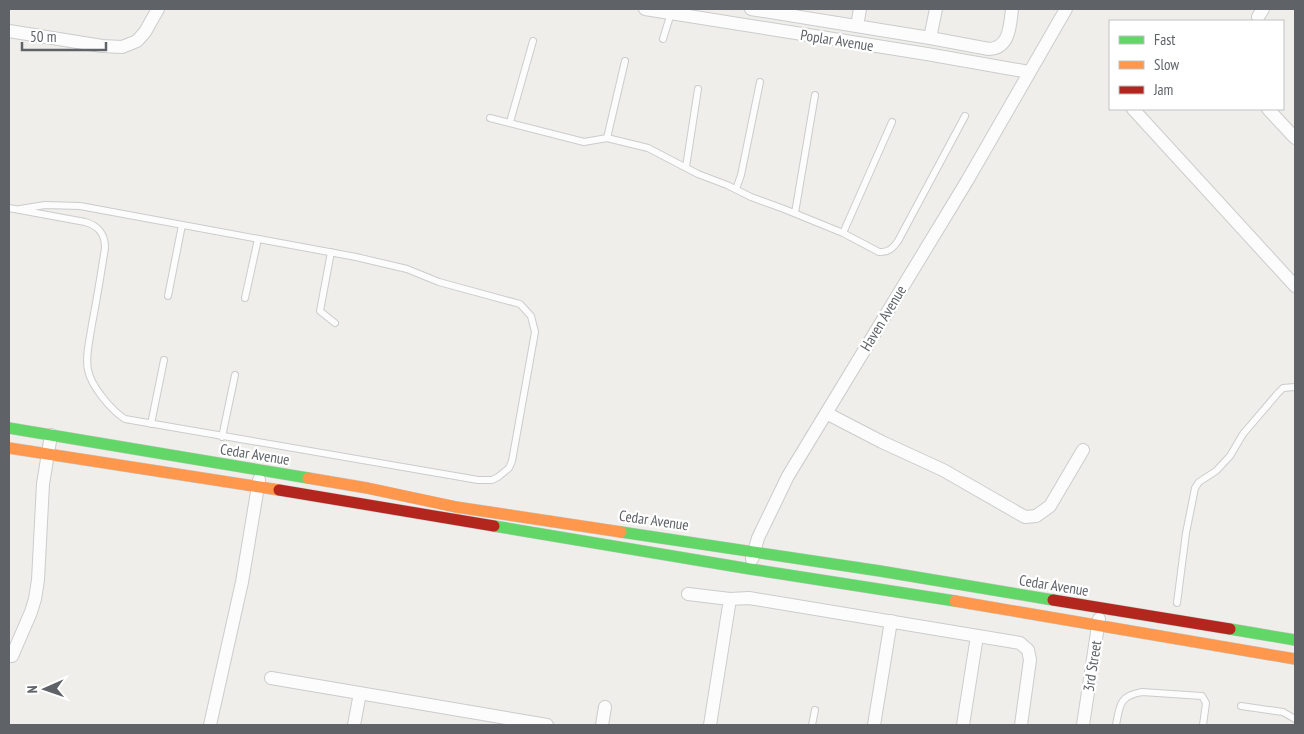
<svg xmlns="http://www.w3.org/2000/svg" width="1304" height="734" font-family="'PT Sans Narrow',sans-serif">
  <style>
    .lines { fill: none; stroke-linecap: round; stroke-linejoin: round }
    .lane-casing { stroke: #cbcccc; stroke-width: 8 }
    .street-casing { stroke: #cbcccc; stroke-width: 14 }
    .fast-casing { stroke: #cacacb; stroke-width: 12 }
    .slow-casing { stroke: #cacacb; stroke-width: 12 }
    .jam-casing { stroke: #cacacb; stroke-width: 12 }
    .lane { stroke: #fdfcfc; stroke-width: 6 }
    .street { stroke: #fdfcfc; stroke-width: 12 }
    .fast { stroke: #63d668; stroke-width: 11 }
    .slow { stroke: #ff974d; stroke-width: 11 }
    .jam { stroke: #b3261e; stroke-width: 11 }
    .labels { text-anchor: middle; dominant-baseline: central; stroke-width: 4.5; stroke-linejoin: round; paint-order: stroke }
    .street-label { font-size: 15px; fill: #5f6368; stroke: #fff }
  </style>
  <rect width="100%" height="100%" fill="#efeeea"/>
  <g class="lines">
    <defs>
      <path id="lane" d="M663,39L671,13
        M490,118L584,142L607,138L648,148L698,174L727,185L751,197L784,209L843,233L879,252C888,253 893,248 898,241L965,116
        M510,122L533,41
        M607,138L625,61
        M686,167L698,89
        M736,189L741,175L760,82
        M9,208L85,222C99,226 105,234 105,248C101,273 97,299 92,324C90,339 85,356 88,370C91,386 111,410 125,419L478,480H492L498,477L509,468L512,461L535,332L531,316L520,304L439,282L407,269L356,257L80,206L45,205L20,209
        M795,213L815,95
        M843,233L892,122
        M331,252L320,311L335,323
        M168,296L182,225
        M245,298L258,239
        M151,424L164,360
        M222,437L235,375
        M1177,603L1186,533L1195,488L1199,482L1216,471L1230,456L1243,434L1278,393L1283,388L1295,387
        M1241,706L1283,712L1295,719
        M812,725L815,710
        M1116,725C1120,705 1119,696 1142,692L1202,696L1206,703L1203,725"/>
      <path id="street" d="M645,9L927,54L1029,72
        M751,9L930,38L989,49C1010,48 1010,25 1012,9
        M1258,17L1263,9
        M857,26L860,9
        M9,31L102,46L122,47L137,41L145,32L158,9
        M930,38L936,9
        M1133,109L1295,286
        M1268,109L1295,138
        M826,413L882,442L943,470L1025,517L1036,516L1050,506L1083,450
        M752,559L758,538L788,476L967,181L1066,9
        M688,594L730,599L749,598L1020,643L1028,650L1030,660L1021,725
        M12,656L31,612L35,599L38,580L43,484L51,435
        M271,678L547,725
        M210,725L242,582L259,480
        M354,725L360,693
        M602,725L605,707
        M710,725L730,599
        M874,725L891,621
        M963,725L977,636
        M1083,725L1099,619"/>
      <path id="fast" d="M9,428L308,478
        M494,526L750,569L955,601
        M621,532L880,571L1053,600
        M1230,629L1295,640"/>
      <path id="slow" d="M9,448L279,490
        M308,478L367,488L456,507L621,532
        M955,601L1295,659"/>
      <path id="jam" d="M279,490L494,526
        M1053,600L1230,629"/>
    </defs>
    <use href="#lane" class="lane-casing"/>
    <use href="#street" class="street-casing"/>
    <use href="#fast" class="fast-casing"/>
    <use href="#slow" class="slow-casing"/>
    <use href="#jam" class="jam-casing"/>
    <use href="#lane" class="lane"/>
    <use href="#street" class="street"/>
    <use href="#fast" class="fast"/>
    <use href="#slow" class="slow"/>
    <use href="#jam" class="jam"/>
  </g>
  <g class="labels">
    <g class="street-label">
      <text transform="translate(837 40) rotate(9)">Poplar Avenue</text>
      <text transform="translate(883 318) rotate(-59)">Haven Avenue</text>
      <text transform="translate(255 454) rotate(9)">Cedar Avenue</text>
      <text transform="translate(654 520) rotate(8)">Cedar Avenue</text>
      <text transform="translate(1054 585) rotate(9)">Cedar Avenue</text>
      <text transform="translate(1092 666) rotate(-81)">3rd Street</text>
    </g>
  </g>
  <rect width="1304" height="734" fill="none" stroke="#5f6368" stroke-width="20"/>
  <rect x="1109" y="20" width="175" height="90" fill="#ffffff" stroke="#bfc1c3"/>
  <rect x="1119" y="36" width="25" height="8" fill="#63d668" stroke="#bfc1c3"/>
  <text x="1154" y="45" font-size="15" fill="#5f6368">Fast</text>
  <rect x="1119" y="61" width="25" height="8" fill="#ff974d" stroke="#bfc1c3"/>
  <text x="1154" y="70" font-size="15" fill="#5f6368">Slow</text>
  <rect x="1119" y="86" width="25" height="8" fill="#b3261e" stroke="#bfc1c3"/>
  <text x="1154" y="95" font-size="15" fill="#5f6368">Jam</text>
  <g transform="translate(45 689) rotate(268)" stroke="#ffffff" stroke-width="4" paint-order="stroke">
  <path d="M0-4L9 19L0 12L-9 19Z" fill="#5f6368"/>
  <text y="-8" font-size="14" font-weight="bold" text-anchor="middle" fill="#5f6368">N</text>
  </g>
  <path d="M22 42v8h84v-8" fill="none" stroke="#5f6368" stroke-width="2.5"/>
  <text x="30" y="42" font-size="15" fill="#5f6368" stroke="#ffffff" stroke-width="4" paint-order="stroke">50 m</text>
</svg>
